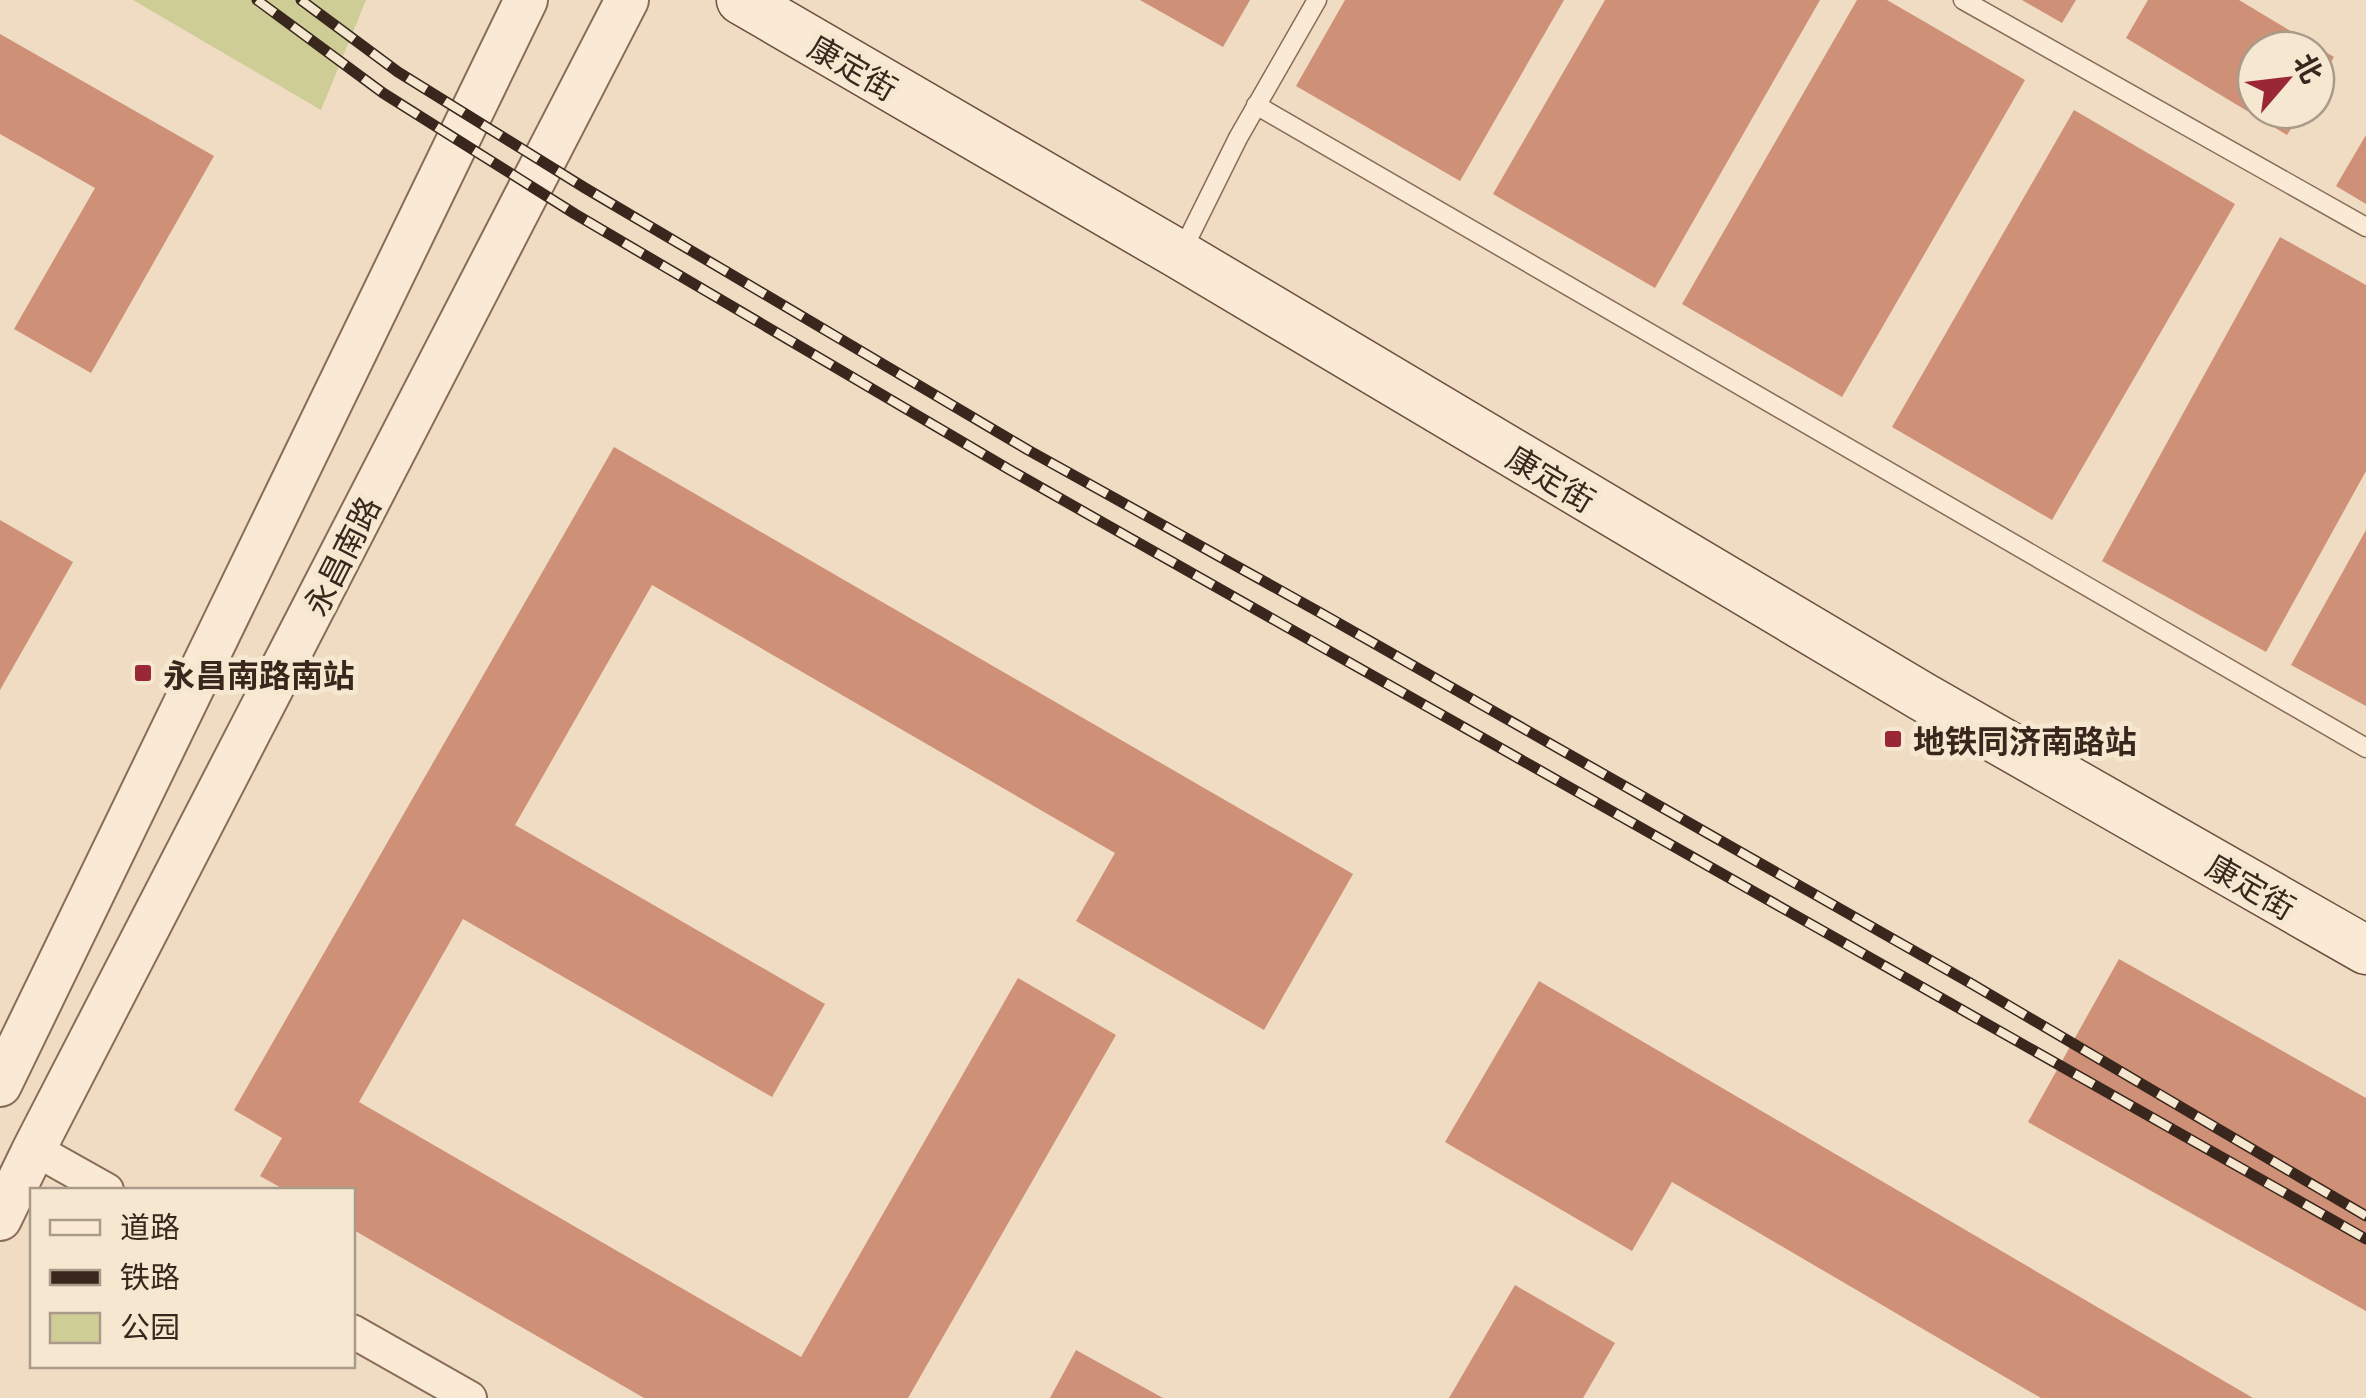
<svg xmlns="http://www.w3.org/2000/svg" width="2366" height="1398" font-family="Georgia,'Noto Sans SC',serif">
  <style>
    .green { fill: #cdcd95 }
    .building { fill: #ce9076 }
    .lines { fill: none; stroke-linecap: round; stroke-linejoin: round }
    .service-casing { stroke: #896c58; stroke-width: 21 }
    .minor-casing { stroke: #896c58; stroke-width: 36 }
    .tertiary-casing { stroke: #896c58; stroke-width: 46 }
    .secondary-casing { stroke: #6b4e3c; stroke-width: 51 }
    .service { stroke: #faead5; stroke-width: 18 }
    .minor { stroke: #faead5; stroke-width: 32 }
    .tertiary { stroke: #faead5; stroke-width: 42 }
    .secondary { stroke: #faead5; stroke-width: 48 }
    .rail-casing { stroke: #39271d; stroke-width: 11 }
    .rail { stroke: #f6e7d1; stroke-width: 8; stroke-dasharray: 22; stroke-linecap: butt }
    .poi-dot { fill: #9a2736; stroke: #f6e7d1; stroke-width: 4 }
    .labels { text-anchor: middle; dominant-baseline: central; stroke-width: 10; stroke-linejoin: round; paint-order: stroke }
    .street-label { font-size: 32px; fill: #39271d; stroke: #f6e7d1 }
    .poi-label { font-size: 32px; font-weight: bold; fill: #39271d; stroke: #f6e7d1; text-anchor: start }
  </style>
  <rect width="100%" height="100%" fill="#efdcc2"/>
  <path class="green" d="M133,0H366L321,110Z"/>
  <path class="building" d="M1140,0H1250L1223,47Z
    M1345,0H1564L1460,181L1296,86Z
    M1605,0H1820L1655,288L1493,194Z
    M1857,0H1887L2025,80L1842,397L1682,304Z
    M2022,0H2076L2062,23Z
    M2148,0H2239L2334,57L2316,87V50H2256V110H2303L2287,135L2126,38Z
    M0,34L214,156L91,373L14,329L95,188L0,134Z
    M2074,110L2235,204L2052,520L1892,427Z
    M2366,135V204L2336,186Z
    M2280,237L2366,285V471L2266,652L2102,561Z
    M614,447L1353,874L1264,1030L1076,921L1115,853L652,585L515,825L825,1004L772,1097L463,919L359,1102L801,1357L1018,978L1116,1035L908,1398H644L352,1229V1190H285L260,1176L282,1138L234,1110Z
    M0,520L73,562L0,690Z
    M2366,530V706L2291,665Z
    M2119,959L2366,1098V1311L2028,1122Z
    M1539,981L2253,1398H2041L1672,1182L1632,1251L1445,1142Z
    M1515,1285L1615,1343L1583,1398H1449Z
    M1076,1350L1163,1398H1050Z"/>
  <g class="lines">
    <defs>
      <path id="service" d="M1963,0L2366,227
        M1256,105L2366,748
        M1180,255L1238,138L1317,0"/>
      <path id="minor" d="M34,1149L107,1190
        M352,1331L470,1398"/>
      <path id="tertiary" d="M0,1085L526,0
        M0,1219L34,1149L627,0"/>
      <path id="secondary" d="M741,0L1180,255L1923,697L2366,950"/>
    </defs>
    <use href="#service" class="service-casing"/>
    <use href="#minor" class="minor-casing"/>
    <use href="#tertiary" class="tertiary-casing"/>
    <use href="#secondary" class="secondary-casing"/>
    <use href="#service" class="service"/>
    <use href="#minor" class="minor"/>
    <use href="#tertiary" class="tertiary"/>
    <use href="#secondary" class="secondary"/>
    <defs>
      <path id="rail" d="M257,0L383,93L575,214L1010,470L2366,1239
        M301,0L398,72L585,188L1028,450L1319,612L1972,984L2366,1216"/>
    </defs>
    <use href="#rail" class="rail-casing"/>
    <use href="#rail" class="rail"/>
  </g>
  <g class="poi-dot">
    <rect x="133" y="663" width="20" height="20" rx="5"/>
    <rect x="1883" y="729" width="20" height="20" rx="5"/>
  </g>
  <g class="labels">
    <g class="street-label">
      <text transform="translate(854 66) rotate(30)">康定街</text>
      <text transform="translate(1552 477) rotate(31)">康定街</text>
      <text transform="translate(340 555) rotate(-63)">永昌南路</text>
      <text transform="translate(2252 885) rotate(30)">康定街</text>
    </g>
    <g class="poi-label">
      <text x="163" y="673">永昌南路南站</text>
      <text x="1913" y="739">地铁同济南路站</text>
    </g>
  </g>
  <rect x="30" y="1188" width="325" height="180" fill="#f6e7d1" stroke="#aa9a89" stroke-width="2.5"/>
  <rect x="50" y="1220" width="50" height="15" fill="#faead5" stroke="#aa9a89" stroke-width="2.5"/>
  <text x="120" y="1238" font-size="30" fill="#39271d">道路</text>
  <rect x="50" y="1270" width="50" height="15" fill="#39271d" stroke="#aa9a89" stroke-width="2.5"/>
  <text x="120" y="1288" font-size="30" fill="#39271d">铁路</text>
  <rect x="50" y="1313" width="50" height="30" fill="#cdcd95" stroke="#aa9a89" stroke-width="2.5"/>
  <text x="120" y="1338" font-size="30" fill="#39271d">公园</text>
  <g transform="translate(2286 80) rotate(62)"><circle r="48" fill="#f6e7d1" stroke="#aa9a89" stroke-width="2.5"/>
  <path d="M0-8L18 38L0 25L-18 38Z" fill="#9a2736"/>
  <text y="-15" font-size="28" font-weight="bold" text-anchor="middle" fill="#39271d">北</text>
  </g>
</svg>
